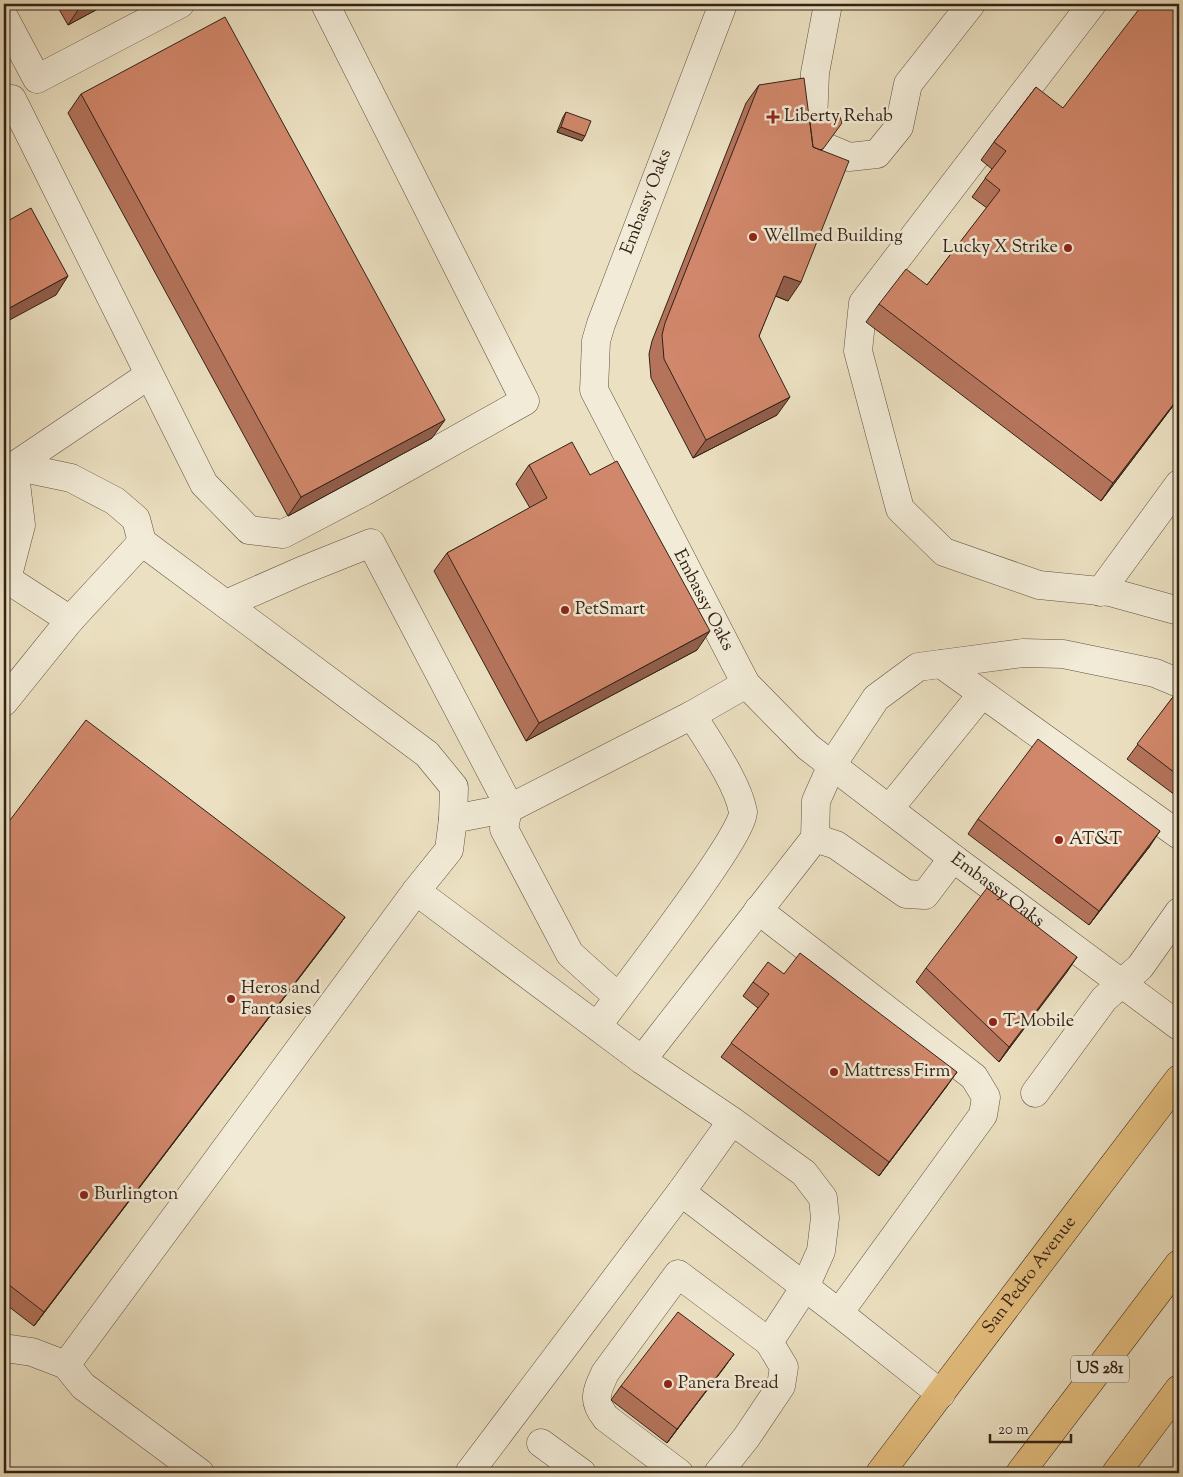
<svg xmlns="http://www.w3.org/2000/svg" width="1183" height="1477" font-family="'Sorts Mill Goudy',serif">
  <style>
    .lines { fill: none; stroke-linecap: round; stroke-linejoin: round }
    .minor-casing { stroke: #605241; stroke-width: 29 }
    .major-casing { stroke: #322216; stroke-width: 29 }
    .highway-casing { stroke: #322216; stroke-width: 29 }
    .minor { stroke: #f2ebd7; stroke-width: 28 }
    .major { stroke: #e6c080; stroke-width: 28 }
    .highway { stroke: #e6c080; stroke-width: 28 }
    .wall { fill: #b4745c; stroke: #322216 }
    .shaded-wall { fill: #925e4b; stroke: #322216 }
    .building { fill: #d1876b; stroke: #322216 }
    .poi-dot { fill: #8f2418; stroke: #f2ebd7; stroke-width: 2 }
    .labels { text-anchor: middle; dominant-baseline: central; stroke-width: 5; stroke-linejoin: round; paint-order: stroke }
    .shield { fill: #f2ebd7; stroke: #6c5e50; stroke-width: 1 }
    .shield-label { font-size: 16px; font-weight: bold; fill: #322216 }
    .poi-label { font-size: 18px; fill: #322216; stroke: #f2ebd7; text-anchor: start }
    .street-label { font-size: 18px; fill: #322216; stroke: #f2ebd7 }
  </style>
  <rect width="100%" height="100%" fill="#ebe0c1"/>
  <filter id="stains"><feTurbulence type="fractalNoise" baseFrequency=".004" numOctaves="4"/><feColorMatrix values="0 0 0 0 .2 0 0 0 0 .09 0 0 0 0 .02 0 0 0 .5 -.17"/></filter>
  <radialGradient id="worn" r=".72"><stop offset=".6" stop-color="#630" stop-opacity="0"/><stop offset="1" stop-color="#630" stop-opacity=".3"/></radialGradient>
  <g class="lines">
    <defs>
      <g id="minor">
        <path id="s1" d="M723,4L601,324L596,341L594,390L746,684L808,747L953,858L1179,1026"/>
        <path d="M1092,4L863,303L858,351L900,509L944,552L1039,585L1110,592L1179,611"/>
        <path d="M4,17L37,79L180,4"/>
        <path d="M4,103L12,99L204,484L249,530L283,534L363,492L525,401L325,4"/>
        <path d="M813,122L815,73L828,4"/>
        <path d="M825,147L849,157L877,154L899,127L908,84L971,4"/>
        <path d="M14,466L149,375"/>
        <path d="M14,466L71,478L115,501L136,519L142,542"/>
        <path d="M7,579L70,620"/>
        <path d="M4,583L7,579L21,525L14,466"/>
        <path d="M1100,592L1179,484"/>
        <path d="M941,664L1179,835"/>
        <path d="M4,702L70,620L142,542L427,754L454,787L453,819"/>
        <path d="M692,715L746,684"/>
        <path d="M889,809L982,694"/>
        <path d="M815,838L836,845L906,894L925,895L953,858"/>
        <path d="M416,891L642,1060L732,1121L681,1192L469,1473"/>
        <path d="M758,910L974,1077L986,1097L983,1115L839,1313"/>
        <path d="M598,1025C618,997 746,833 743,812C738,783 708,741 692,715L510,808L507,814L504,829L570,954L618,997"/>
        <path d="M642,1060L815,838L816,801L832,765L876,698L918,667L1023,653L1063,654L1155,673L1179,683"/>
        <path d="M1035,1093L1104,999L1140,967L1179,912"/>
        <path d="M681,1192L839,1313L941,1394"/>
        <path d="M4,1348L32,1352L66,1365L83,1386L200,1473"/>
        <path d="M66,1365L416,891L449,850L453,819L510,808L371,543L301,571L226,604"/>
        <path d="M541,1443L582,1473"/>
        <path d="M679,1473L606,1418C592,1400 596,1393 605,1373L678,1274L769,1342"/>
        <path d="M718,1473L746,1438L781,1386L784,1367L769,1342L805,1287L821,1251L825,1218L823,1198L804,1173L732,1121"/>
      </g>
      <g id="major">
        <path id="s2" d="M880,1473L1179,1079"/>
      </g>
      <path id="highway" d="M1020,1473L1179,1264
        M1116,1473L1179,1389"/>
    </defs>
    <use href="#minor" class="minor-casing"/>
    <use href="#major" class="major-casing"/>
    <use href="#highway" class="highway-casing"/>
    <use href="#minor" class="minor"/>
    <use href="#major" class="major"/>
    <use href="#highway" class="highway"/>
  </g>
  <path class="wall" d="M56,4H107L68,25Z
    M759,85L810,122L822,150L788,301L775,296L759,336L777,415L693,458L651,378L649,354L652,341L746,103Z
    M1036,87L1179,398L1101,501L866,322L879,304L927,285L987,208L972,197L992,169L981,160L994,142Z
    M81,94L432,438L288,516L68,113Z
    M566,112L582,141L557,132L563,117Z
    M529,465L590,475L697,650L526,741L434,571L447,553L530,508L516,484Z
    M1179,689V798L1127,759Z
    M978,819L1150,846L1089,925L968,834Z
    M4,828L345,917L335,931L34,1326L4,1303Z
    M1077,957L999,1062L916,982L926,968Z
    M784,974L947,1086L879,1176L721,1057L758,1008L743,996L753,982Z
    M734,1354L667,1443L611,1400L621,1386Z"/>
  <path class="shaded-wall" d="M86,4H107L68,25L80,7Z
    M561,127L585,136L582,141L557,132Z
    M68,276L56,295L4,323V311Z
    M784,276L801,282L788,301L771,294Z
    M790,397L777,415L693,458L706,440Z
    M1179,397V398L1101,501L1113,483Z
    M445,420L432,438L288,516L301,497Z
    M710,631L697,650L526,741L539,723Z
    M1160,831L1150,846L1089,925L1099,911Z
    M345,917L335,931L34,1326L44,1312Z
    M1077,957L1067,972L999,1062L1009,1047Z
    M957,1072L947,1086L879,1176L889,1162Z
    M734,1354L724,1368L667,1443L677,1429Z"/>
  <path class="building" d="M79,4H86L80,7Z
    M1143,4H1179V397L1113,483L879,304L906,269L927,285L1000,190L985,178L1006,151L994,142L1036,87L1063,108Z
    M225,17L445,420L301,497L81,94Z
    M804,78L813,147L849,161L801,282L784,276L759,336L790,397L706,440L664,359L662,335L665,323L759,85Z
    M566,112L591,121L585,136L561,127Z
    M840,117L842,123L823,149L820,150L813,147L810,122Z
    M31,208L68,276L4,311V223Z
    M572,442L590,475L617,461L710,631L539,723L447,553L547,498L529,465Z
    M1179,689V776L1137,744Z
    M86,720L345,917L44,1312L4,1281V828Z
    M1038,739L1160,831L1099,911L978,819Z
    M987,888L1077,957L1009,1047L926,968Z
    M800,953L957,1072L889,1162L731,1043L769,994L753,982L768,962L784,974Z
    M678,1312L734,1354L677,1429L621,1386Z"/>
  <g class="poi-dot">
    <path d="M770.5 109.5h5v5h5v5h-5v5h-5v-5h-5v-5h5z"/>
    <circle cx="753" cy="237" r="5"/>
    <circle cx="1068" cy="248" r="5"/>
    <circle cx="565" cy="610" r="5"/>
    <circle cx="1059" cy="840" r="5"/>
    <circle cx="231" cy="999" r="5"/>
    <circle cx="993" cy="1022" r="5"/>
    <circle cx="834" cy="1072" r="5"/>
    <circle cx="84" cy="1195" r="5"/>
    <circle cx="668" cy="1384" r="5"/>
  </g>
  <g class="labels">
    <rect class="shield" x="1071" y="1355.5" width="58" height="27" rx="4"/>
    <g class="shield-label">
      <text x="1100" y="1369">US 281</text>
    </g>
    <g class="poi-label">
      <text x="784" y="117">Liberty Rehab</text>
      <text x="763" y="237">Wellmed Building</text>
      <text x="1058" y="248" text-anchor="end">Lucky X Strike</text>
      <text x="575" y="610">PetSmart</text>
      <text x="1069" y="840">AT&amp;T</text>
      <text x="241" y="989">Heros and<tspan x="241" dy="21">Fantasies</tspan></text>
      <text x="1003" y="1022">T-Mobile</text>
      <text x="844" y="1072">Mattress Firm</text>
      <text x="94" y="1195">Burlington</text>
      <text x="678" y="1384">Panera Bread</text>
    </g>
    <g class="street-label">
      <text transform="translate(647 202) rotate(-69)">Embassy Oaks</text>
      <text stroke="none"><textPath href="#s1" startOffset="646">Embassy Oaks</textPath></text>
      <text stroke="none"><textPath href="#s1" startOffset="1066">Embassy Oaks</textPath></text>
      <text stroke="none"><textPath href="#s2" startOffset="248">San Pedro Avenue</textPath></text>
    </g>
  </g>
  <rect width="1183" height="1477" fill="none" stroke="#ebe0c1" stroke-width="20"/>
  <rect x="5" y="5" width="1173" height="1467" fill="none" stroke="#322216" stroke-width="2.5"/>
  <rect x="10" y="10" width="1163" height="1457" fill="none" stroke="#322216"/>
  <path d="M990 1434v8h81v-8" fill="none" stroke="#322216" stroke-width="2.5"/>
  <text x="998" y="1434" font-size="15" fill="#322216" stroke="#f2ebd7" stroke-width="4" paint-order="stroke">20 m</text>
  <rect width="100%" height="100%" filter="url(#stains)"/>
  <rect width="100%" height="100%" fill="url(#worn)"/>
</svg>
